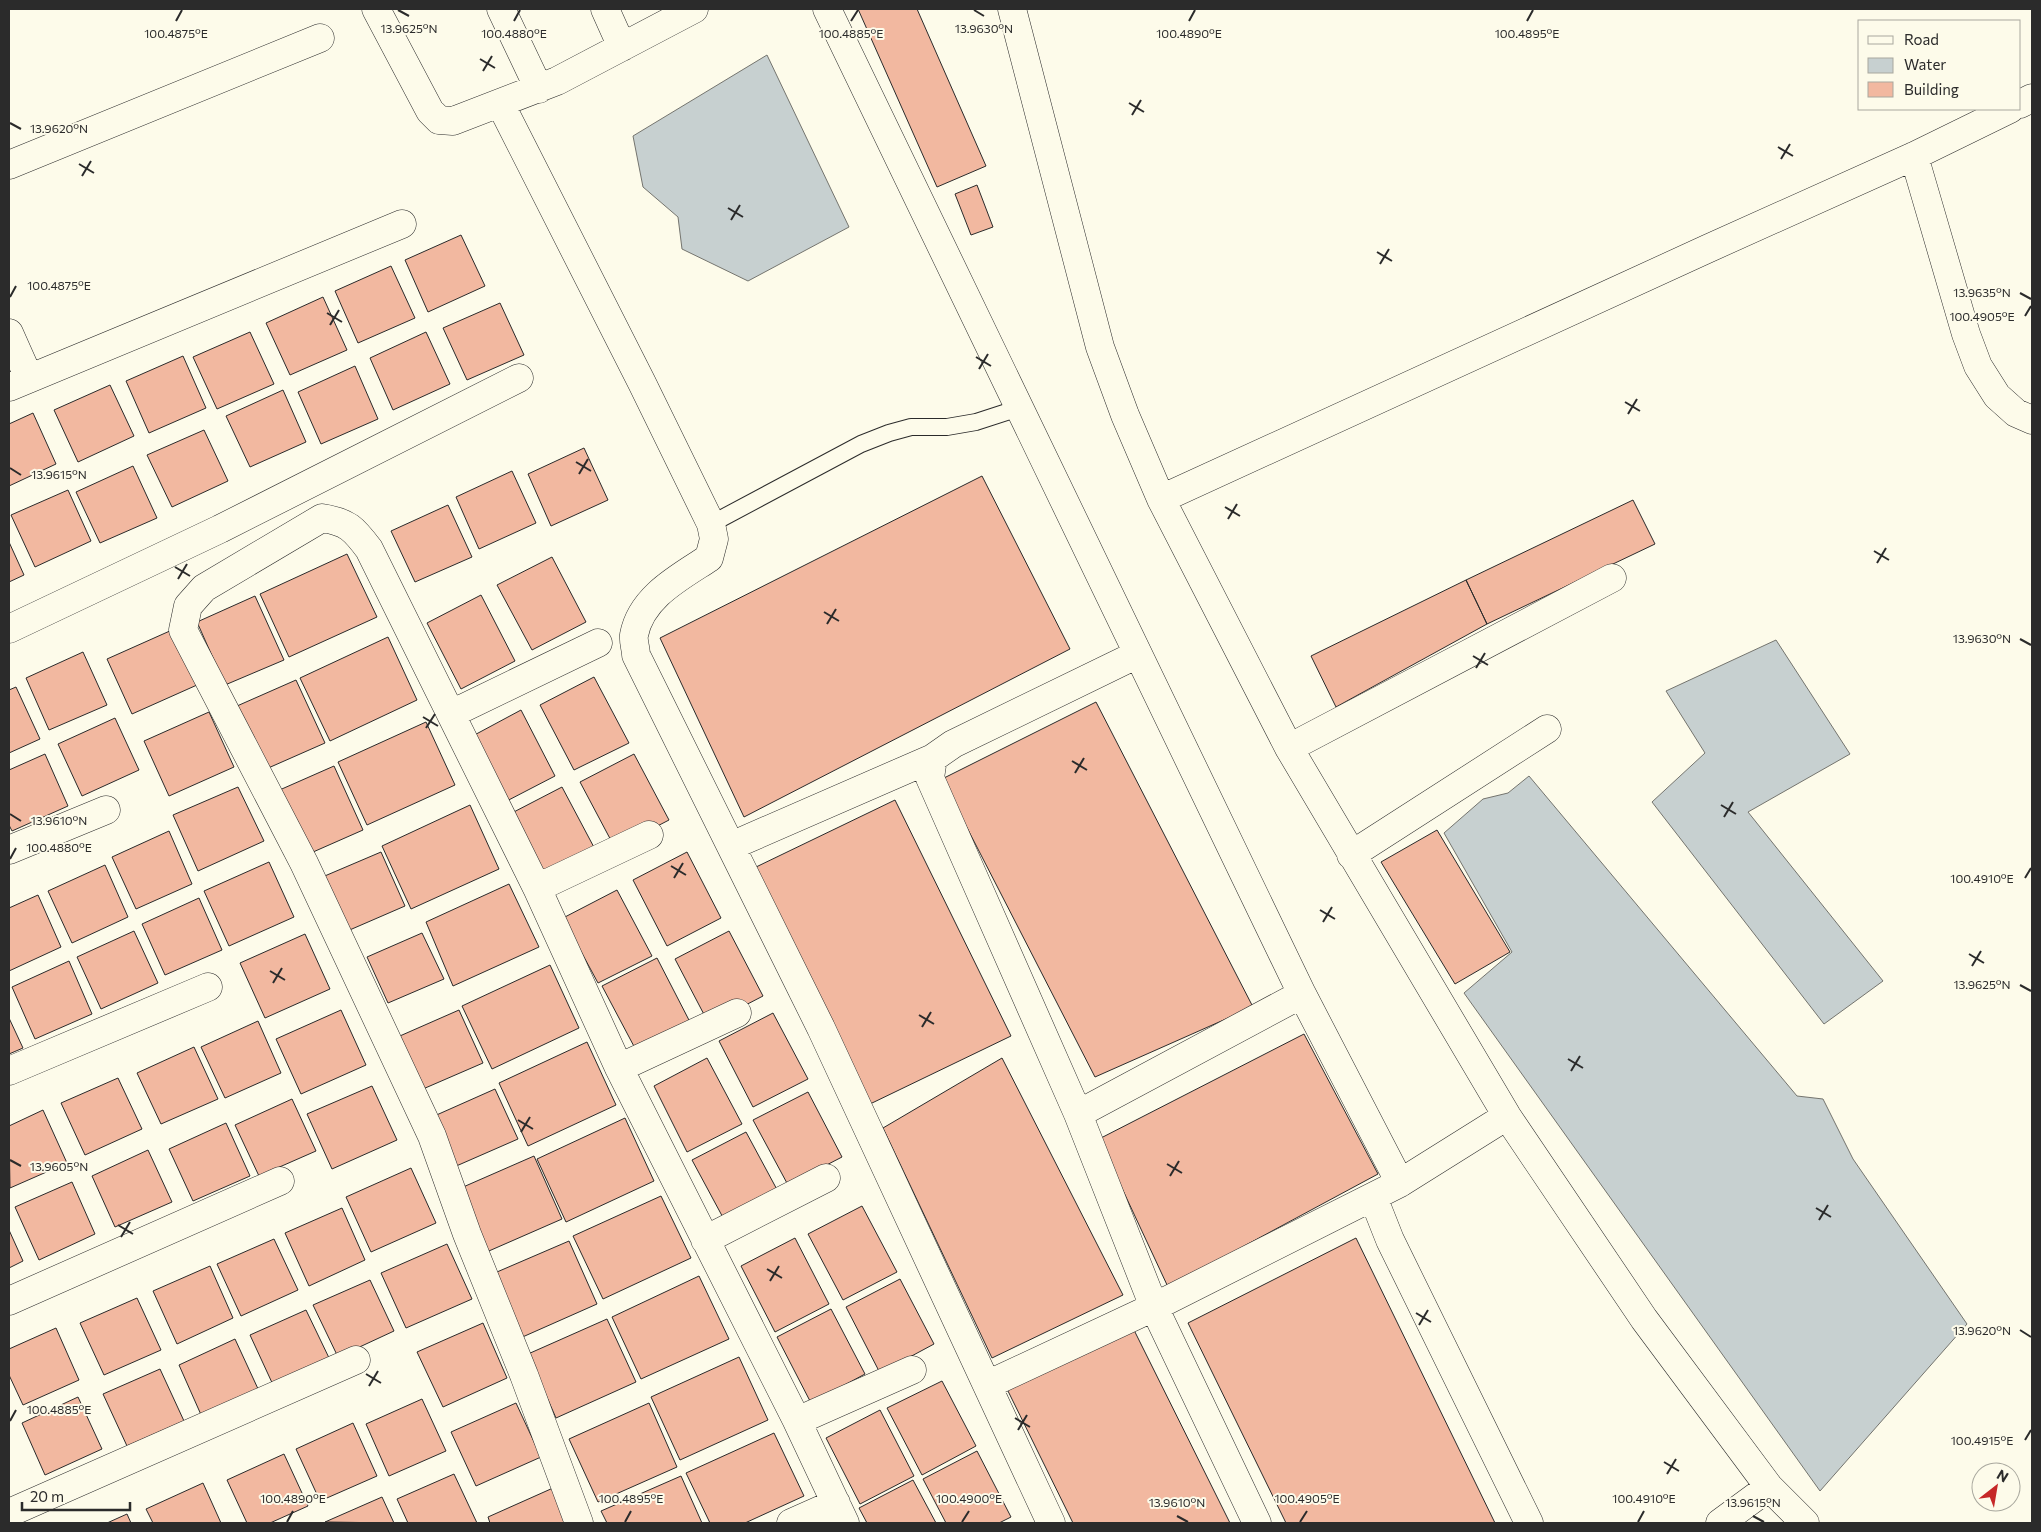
<svg xmlns="http://www.w3.org/2000/svg" width="2041" height="1532" font-family="Commissioner,sans-serif">
  <style>
    .water { fill: #c7d0d0; stroke: #74746e }
    .building { fill: #f2b8a0; stroke: #2b2b2b }
    .lines { fill: none; stroke-linecap: round; stroke-linejoin: round }
    .service-casing { stroke: #2b2b2b; stroke-width: 18 }
    .minor-casing { stroke: #2b2b2b; stroke-width: 29 }
    .service { stroke: #fdfbea; stroke-width: 16 }
    .minor { stroke: #fdfbea; stroke-width: 28 }
    .ticks { fill: none; stroke: #2b2b2b; stroke-width: 2 }
    .ticks-label { font-size: 12px; text-anchor: middle; fill: #2b2b2b; stroke: #fdfbea; stroke-width: 4; stroke-linejoin: round; paint-order: stroke }
  </style>
  <rect width="100%" height="100%" fill="#fdfbea"/>
  <path class="water" d="M767,55L849,227L748,281L682,249L678,217L643,187L633,136Z
    M1776,640L1850,754L1748,812L1883,981L1824,1024L1652,802L1705,753L1666,691Z
    M1529,776L1797,1096L1823,1099L1853,1159L1967,1324L1820,1491L1464,993L1512,952L1444,833L1483,799L1508,793Z"/>
  <path class="building" d="M858,9H917L986,166L937,187Z
    M977,185L993,227L971,235L955,194Z
    M461,235L485,286L428,312L405,260Z
    M391,266L415,318L358,343L335,291Z
    M323,297L347,350L290,375L266,323Z
    M500,303L524,355L467,380L443,328Z
    M250,332L274,384L217,409L193,357Z
    M426,332L450,384L393,410L370,358Z
    M183,356L206,408L149,433L126,381Z
    M355,366L378,419L321,444L298,392Z
    M110,385L134,436L78,462L54,410Z
    M283,390L306,442L250,467L226,416Z
    M33,413L56,464L9,486V424Z
    M204,430L228,481L172,507L147,455Z
    M584,448L608,500L551,526L528,474Z
    M133,466L157,518L100,543L76,492Z
    M512,471L536,523L479,549L456,497Z
    M982,476L1070,649L744,817L660,638Z
    M68,490L91,541L35,567L11,515Z
    M1633,500L1655,544L1487,624L1466,580Z
    M448,505L472,557L415,582L391,531Z
    M9,542L24,575L9,582Z
    M347,554L377,617L289,657L260,594Z
    M552,557L586,622L532,650L497,585Z
    M1466,580L1487,624L1336,707L1311,656Z
    M481,595L515,661L461,689L427,623Z
    M255,596L284,660L225,685L197,622Z
    M172,630L197,685L132,714L107,659Z
    M388,637L417,700L330,741L300,678Z
    M83,652L107,705L49,730L26,678Z
    M594,677L629,743L574,770L540,705Z
    M296,680L325,743L266,769L237,706Z
    M16,687L40,739L9,753V690Z
    M1096,702L1253,1007L1095,1077L942,779Z
    M521,710L555,776L501,804L467,739Z
    M209,712L234,767L169,796L144,741Z
    M115,718L139,770L82,796L58,744Z
    M426,722L455,785L367,825L338,762Z
    M45,754L68,806L12,831L9,825V770Z
    M634,754L669,820L615,848L580,782Z
    M334,766L363,830L304,856L275,792Z
    M238,787L264,841L198,871L173,815Z
    M562,787L597,853L542,881L508,815Z
    M895,800L1011,1036L870,1104L754,868Z
    M470,805L499,869L411,909L382,846Z
    M1437,830L1510,952L1455,984L1381,862Z
    M169,831L192,884L136,909L112,857Z
    M381,852L405,906L345,932L320,878Z
    M687,852L721,918L667,946L633,880Z
    M269,862L294,917L229,946L204,891Z
    M105,865L128,917L72,943L48,891Z
    M509,884L539,947L453,986L426,922Z
    M617,890L652,956L598,983L563,918Z
    M38,895L61,947L9,971V908Z
    M199,898L222,950L165,975L142,924Z
    M134,931L158,983L101,1009L77,957Z
    M729,931L763,996L709,1024L675,959Z
    M422,933L444,979L388,1003L367,957Z
    M305,934L330,989L265,1018L240,963Z
    M657,958L691,1024L637,1052L602,986Z
    M69,961L92,1014L35,1039L12,987Z
    M550,965L579,1028L492,1069L462,1006Z
    M341,1010L366,1065L301,1094L276,1039Z
    M459,1010L483,1063L416,1092L393,1039Z
    M773,1013L808,1079L753,1107L719,1041Z
    M9,1018L23,1048L9,1054Z
    M258,1021L281,1073L225,1098L201,1047Z
    M1304,1034L1378,1174L1168,1287L1099,1139Z
    M587,1042L616,1105L528,1146L499,1083Z
    M194,1047L218,1099L161,1124L137,1073Z
    M707,1058L742,1124L687,1152L654,1086Z
    M1002,1058L1123,1295L992,1358L883,1128Z
    M118,1078L142,1129L85,1155L61,1103Z
    M372,1086L397,1140L332,1169L307,1114Z
    M495,1089L518,1139L454,1167L432,1117Z
    M808,1092L842,1157L788,1185L753,1120Z
    M292,1099L316,1151L259,1176L235,1125Z
    M43,1110L67,1163L10,1188L9,1126Z
    M625,1118L654,1181L566,1222L537,1159Z
    M226,1123L250,1176L193,1201L169,1149Z
    M746,1132L781,1197L727,1225L692,1160Z
    M148,1150L172,1202L115,1227L92,1176Z
    M534,1156L562,1219L482,1254L454,1191Z
    M411,1168L436,1223L371,1252L346,1197Z
    M72,1182L95,1234L39,1260L15,1207Z
    M661,1196L691,1258L603,1299L573,1236Z
    M862,1206L897,1272L843,1300L808,1234Z
    M342,1208L365,1260L309,1286L285,1233Z
    M9,1230L23,1261L9,1268Z
    M795,1238L829,1304L775,1332L741,1266Z
    M1356,1238L1495,1523H1286L1188,1323Z
    M274,1239L298,1290L241,1316L217,1264Z
    M569,1241L597,1304L518,1339L490,1275Z
    M447,1244L472,1299L406,1328L381,1273Z
    M210,1266L233,1318L177,1344L153,1291Z
    M699,1276L729,1339L641,1379L612,1317Z
    M900,1279L934,1344L880,1373L846,1307Z
    M370,1280L394,1331L338,1357L313,1305Z
    M137,1298L161,1350L104,1375L80,1323Z
    M831,1309L865,1374L811,1403L777,1337Z
    M306,1310L331,1362L274,1387L250,1335Z
    M607,1319L636,1382L556,1418L528,1354Z
    M1130,1322L1230,1523H1073L1007,1389Z
    M483,1323L507,1378L443,1407L417,1352Z
    M56,1328L79,1380L23,1405L9,1375V1349Z
    M235,1339L259,1391L202,1417L179,1365Z
    M739,1357L768,1420L680,1460L651,1397Z
    M160,1369L184,1421L127,1446L103,1394Z
    M942,1381L976,1446L922,1475L887,1408Z
    M78,1397L102,1449L45,1475L22,1423Z
    M422,1399L446,1451L389,1476L366,1424Z
    M516,1403L541,1457L476,1486L451,1432Z
    M649,1403L677,1467L598,1502L569,1439Z
    M880,1410L914,1476L860,1504L826,1438Z
    M353,1423L377,1476L320,1501L296,1449Z
    M774,1433L804,1496L745,1523H710L686,1473Z
    M977,1451L1011,1517L999,1523H946L923,1479Z
    M284,1454L308,1506L270,1523H247L227,1480Z
    M454,1474L477,1523H408L397,1499Z
    M681,1476L702,1523H607L601,1511Z
    M913,1480L936,1523H867L859,1508Z
    M203,1483L221,1523H153L146,1509Z
    M553,1488L569,1523H490L488,1517Z
    M382,1497L394,1523L325,1522Z
    M127,1514L131,1523H107Z"/>
  <g class="lines">
    <defs>
      <path id="service" d="M711,524L861,444L889,433L911,427H947L976,422L1019,408"/>
      <path id="minor" d="M376,9L430,111L439,120L453,121L557,81L694,9
        M501,9L539,89
        M605,9L622,47
        M827,9L1302,994L1400,1183
        M1012,9L1100,347L1125,415L1161,499L1289,748L1507,1116L1644,1319L1769,1487L1805,1523
        M500,103L642,383L711,524L714,539L709,558C680,577 641,597 634,635C633,641 636,649 636,655L821,1028L1051,1523
        M2020,104L2032,98
        M1914,156L1966,334L1978,366L1997,396L2016,413L2032,420
        M9,165L320,38
        M9,333L29,378
        M9,387L402,224
        M1161,499L1707,249L1914,156L2010,109
        M9,629L220,529L519,378
        M1138,654L953,744L933,758L930,778L1078,1114L1154,1307L1257,1523
        M451,714L598,643
        M1289,748L1612,578
        M731,846L933,758
        M9,850L106,810
        M1351,855L1547,729
        M537,888L649,835
        M619,1068L737,1013
        M9,1071L208,987
        M1078,1114L1302,994
        M1373,1197L1390,1240L1529,1523
        M705,1240L826,1178
        M9,1301L280,1181
        M987,1385L1154,1307L1400,1183L1507,1116
        M797,1421L912,1370
        M9,1513L356,1360
        M579,1523L524,1375L467,1234L432,1136L304,863L183,630L188,606L204,588L322,518C348,522 354,529 369,549L537,888L619,1068L797,1421L845,1523
        M791,1523L836,1503
        M1720,1523L1769,1487"/>
    </defs>
    <use href="#service" class="service-casing"/>
    <use href="#minor" class="minor-casing"/>
    <use href="#service" class="service"/>
    <use href="#minor" class="minor"/>
  </g>
  <path class="ticks" d="M398,10L409,16M974,10L984,16M176,21L182,10M514,21L520,10M851,21L858,10M1189,21L1195,10M1527,21L1533,10M480,59L495,68M483,71L492,56M1129,103L1144,112M1132,115L1141,100M10,123L21,129M1778,147L1793,156M1781,159L1790,144M79,164L94,173M82,176L91,161M728,208L743,217M731,220L740,205M1377,252L1392,261M1380,264L1389,249M2020,293L2031,299M10,297L16,286M327,313L342,322M2025,316L2031,306M330,325L339,310M976,357L991,366M979,369L988,354M1625,402L1640,411M1628,414L1637,399M576,462L591,471M10,468L21,475M579,474L588,459M1225,507L1240,516M1228,519L1237,504M1874,551L1889,560M1877,563L1886,548M175,567L190,576M178,579L187,564M824,612L839,621M827,624L836,609M2020,639L2031,645M1473,656L1488,665M1476,668L1485,653M423,717L438,726M426,728L435,714M1072,761L1087,770M1075,773L1084,758M1721,805L1736,814M10,814L21,821M1724,817L1733,802M10,859L16,848M671,866L686,875M674,878L683,863M2025,878L2031,868M1320,910L1335,919M1323,922L1332,907M1969,954L1984,963M1972,966L1981,951M270,971L285,980M273,983L282,968M2020,985L2031,991M919,1015L934,1024M922,1027L931,1012M1568,1059L1583,1068M1571,1071L1580,1056M518,1120L533,1129M521,1132L530,1117M10,1160L21,1166M1167,1164L1182,1173M1170,1176L1179,1161M1816,1208L1831,1217M1819,1220L1828,1205M118,1225L133,1234M121,1237L130,1222M767,1269L782,1278M770,1281L779,1266M1416,1313L1431,1322M1419,1325L1428,1310M2020,1330L2031,1337M366,1374L381,1383M369,1386L378,1371M1015,1418L1030,1427M10,1421L16,1410M1018,1430L1027,1415M2025,1440L2031,1430M1664,1462L1679,1471M1667,1474L1676,1459M1177,1516L1188,1522M1753,1516L1764,1522M287,1522L293,1511M625,1522L631,1511M962,1522L969,1511M1300,1522L1307,1511M1638,1522L1644,1511"/>
  <g class="ticks-label">
    <text x="409" y="33">13.9625°N</text>
    <text x="984" y="33">13.9630°N</text>
    <text x="1189" y="38">100.4890°E</text>
    <text x="1527" y="38">100.4895°E</text>
    <text x="176" y="38">100.4875°E</text>
    <text x="514" y="38">100.4880°E</text>
    <text x="851" y="38">100.4885°E</text>
    <text x="59" y="133">13.9620°N</text>
    <text x="59" y="290">100.4875°E</text>
    <text x="1982" y="297">13.9635°N</text>
    <text x="1982" y="321">100.4905°E</text>
    <text x="59" y="479">13.9615°N</text>
    <text x="1982" y="643">13.9630°N</text>
    <text x="59" y="825">13.9610°N</text>
    <text x="59" y="852">100.4880°E</text>
    <text x="1982" y="883">100.4910°E</text>
    <text x="1982" y="989">13.9625°N</text>
    <text x="59" y="1171">13.9605°N</text>
    <text x="1982" y="1335">13.9620°N</text>
    <text x="59" y="1414">100.4885°E</text>
    <text x="1982" y="1445">100.4915°E</text>
    <text x="293" y="1503">100.4890°E</text>
    <text x="631" y="1503">100.4895°E</text>
    <text x="969" y="1503">100.4900°E</text>
    <text x="1307" y="1503">100.4905°E</text>
    <text x="1644" y="1503">100.4910°E</text>
    <text x="1177" y="1507">13.9610°N</text>
    <text x="1753" y="1507">13.9615°N</text>
  </g>
  <rect width="2041" height="1532" fill="none" stroke="#2b2b2b" stroke-width="20"/>
  <rect x="1858" y="20" width="162" height="90" fill="#fdfbea" stroke="#a9a89e"/>
  <rect x="1868" y="36" width="25" height="8" fill="#fdfbea" stroke="#a9a89e"/>
  <text x="1904" y="45" font-size="15" fill="#2b2b2b">Road</text>
  <rect x="1868" y="58" width="25" height="15" fill="#c7d0d0" stroke="#a9a89e"/>
  <text x="1904" y="70" font-size="15" fill="#2b2b2b">Water</text>
  <rect x="1868" y="82" width="25" height="15" fill="#f2b8a0" stroke="#a9a89e"/>
  <text x="1904" y="95" font-size="15" fill="#2b2b2b">Building</text>
  <g transform="translate(1996 1487) rotate(31)"><circle r="24" fill="#fdfbea" stroke="#a9a89e"/>
  <path d="M0-4L9 19L0 12L-9 19Z" fill="#c62828"/>
  <text y="-8" font-size="14" font-weight="bold" text-anchor="middle" fill="#2b2b2b">N</text>
  </g>
  <path d="M22 1502v8h108v-8" fill="none" stroke="#2b2b2b" stroke-width="2.5"/>
  <text x="30" y="1502" font-size="15" fill="#2b2b2b" stroke="#fdfbea" stroke-width="4" paint-order="stroke">20 m</text>
</svg>
